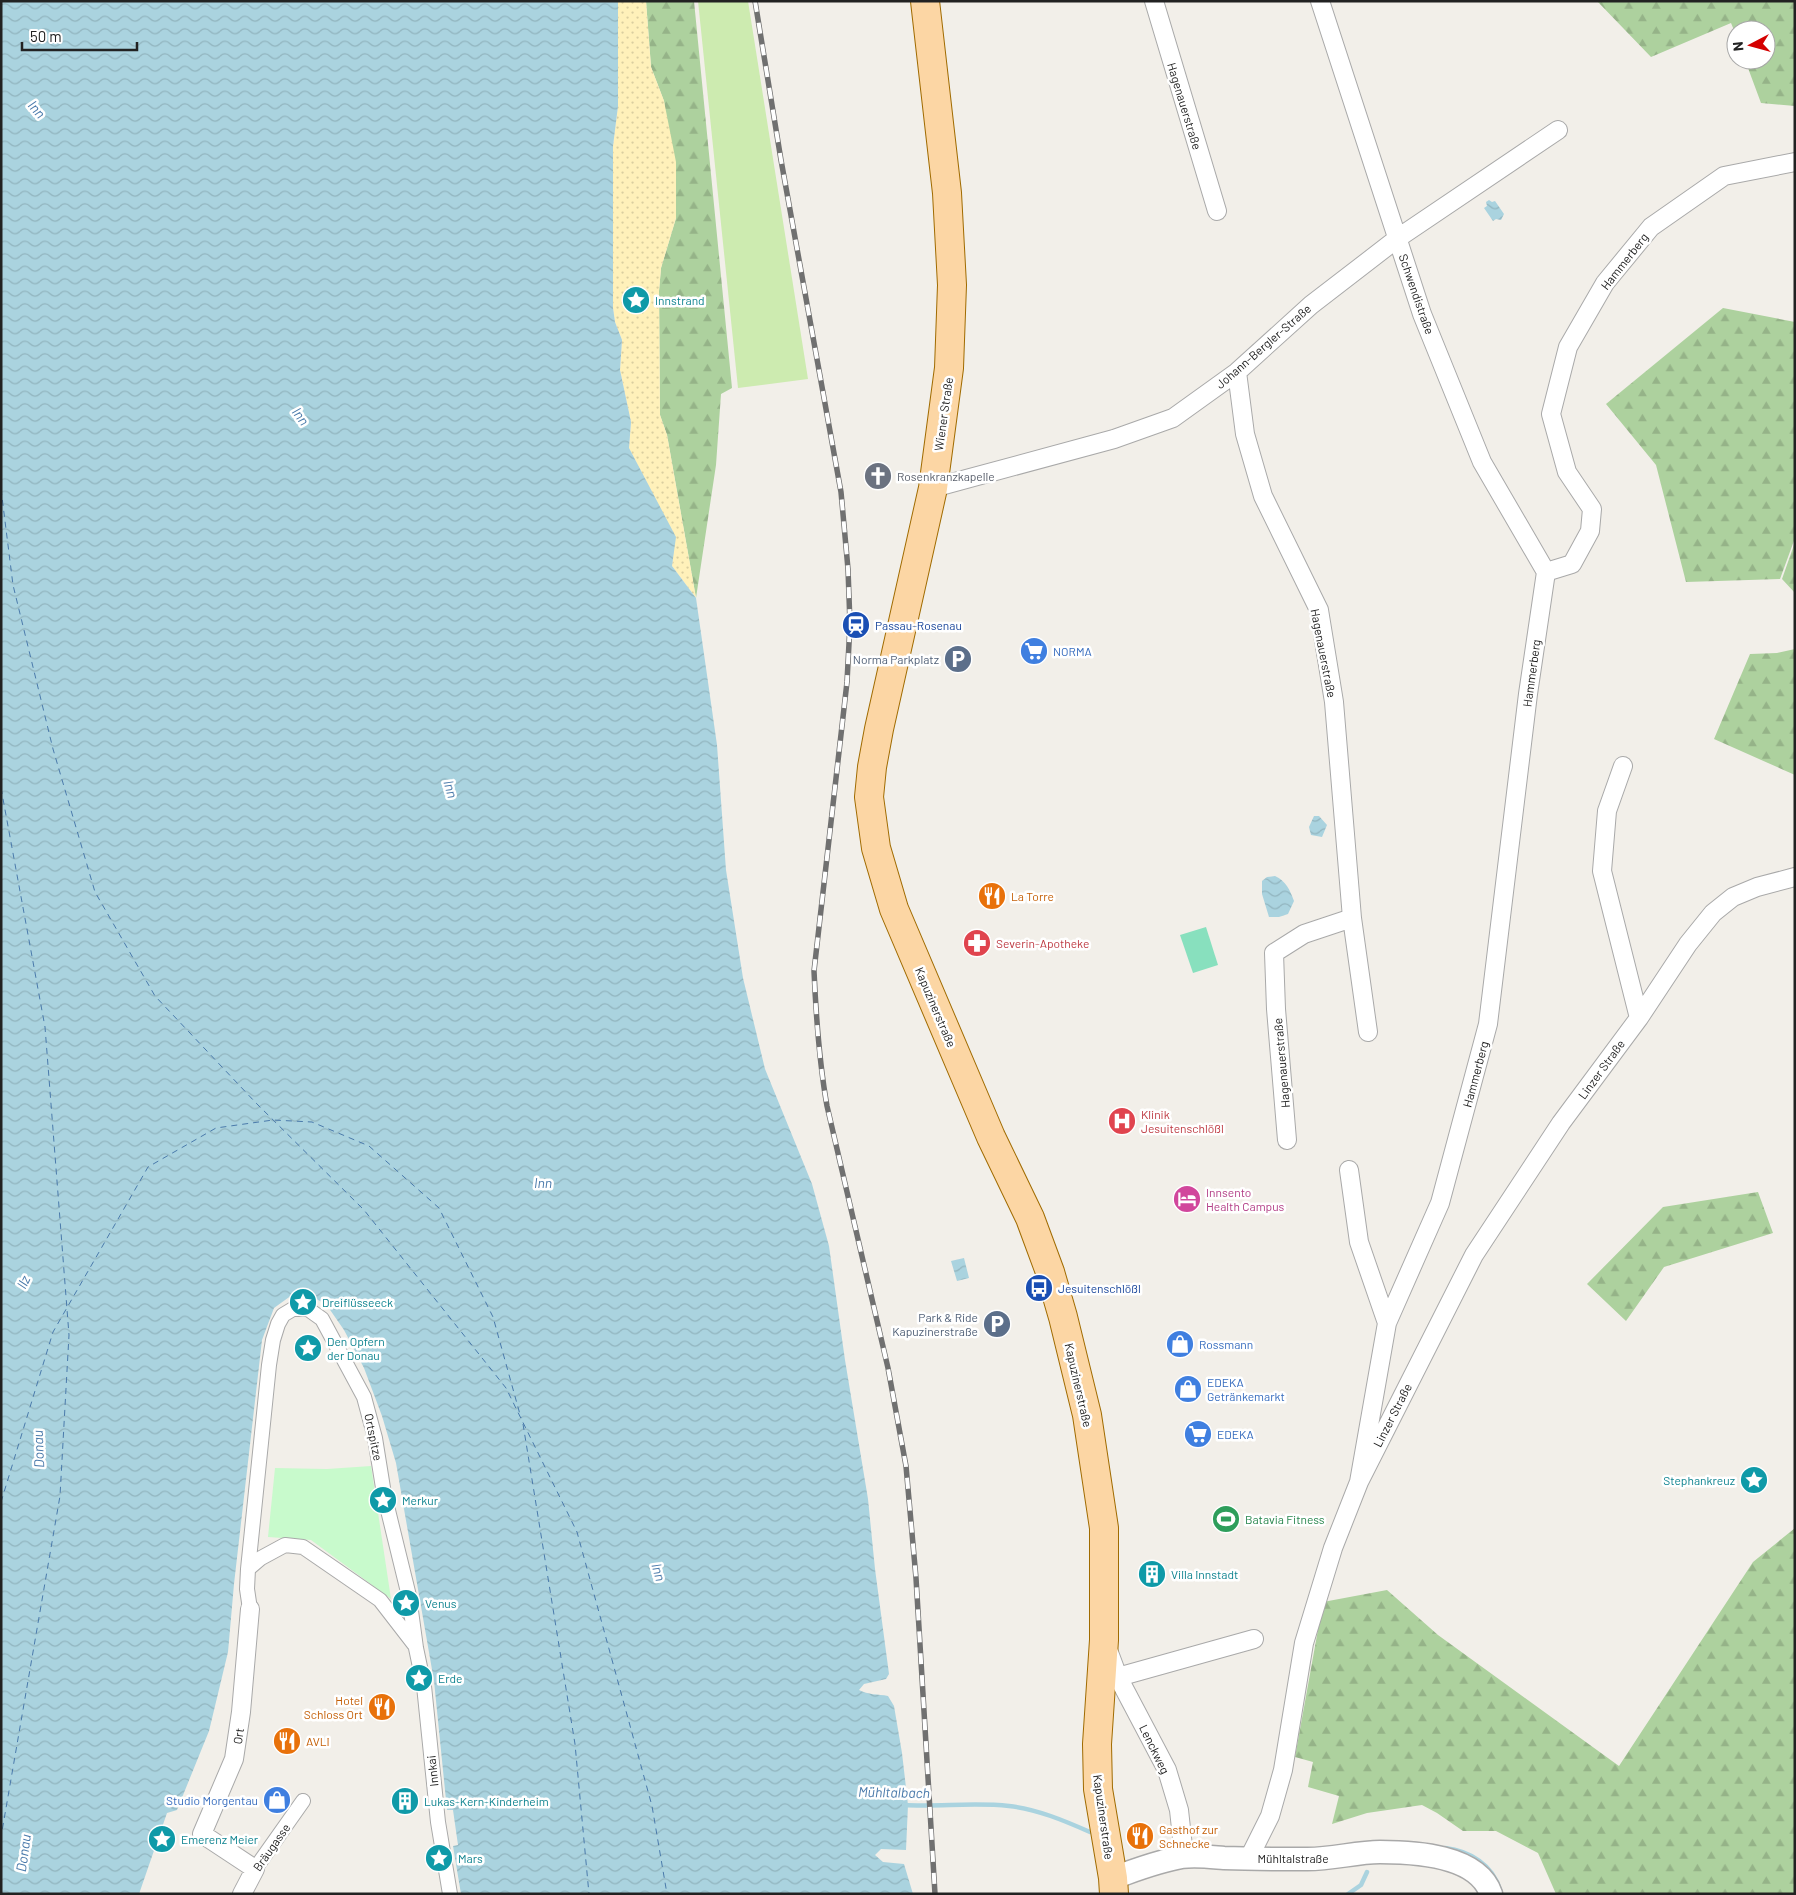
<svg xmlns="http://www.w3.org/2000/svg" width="1796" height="1895" font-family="Barlow,sans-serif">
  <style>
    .forest { fill: url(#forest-firs) }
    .sand { fill: url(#sand-dots) }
    .park { fill: #c8facc }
    .garden { fill: #cdebb0 }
    .pitch { fill: #88e0be }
    .water { fill: url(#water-waves) }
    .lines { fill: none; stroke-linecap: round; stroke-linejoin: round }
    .stream { stroke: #aad3df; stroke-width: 4.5 }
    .ferry { stroke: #4a7aab; stroke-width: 1; stroke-dasharray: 6 5; stroke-linecap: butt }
    .pedestrian-casing { stroke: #a9a9a9; stroke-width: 16 }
    .minor-casing { stroke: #a9a9a9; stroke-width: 20 }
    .tertiary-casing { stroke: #a9a9a9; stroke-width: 25 }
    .primary-casing { stroke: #a06b00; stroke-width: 30 }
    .pedestrian { stroke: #fff; stroke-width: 14 }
    .minor { stroke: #fff; stroke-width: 18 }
    .tertiary { stroke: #fff; stroke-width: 22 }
    .primary { stroke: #fcd6a4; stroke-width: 28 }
    .rail-casing { stroke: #707070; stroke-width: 5.5 }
    .rail { stroke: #fff; stroke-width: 4; stroke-dasharray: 11; stroke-linecap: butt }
    .labels { text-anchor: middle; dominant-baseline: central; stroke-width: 5; stroke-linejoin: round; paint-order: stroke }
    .street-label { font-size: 12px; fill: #222; stroke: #fff }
    .culture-label { font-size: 12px; fill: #0d838f; stroke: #fff; text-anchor: start }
    .worship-label { font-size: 12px; fill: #5b616d; stroke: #fff; text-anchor: start }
    .transit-label { font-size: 12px; fill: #164399; stroke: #fff; text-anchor: start }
    .shop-label { font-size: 12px; fill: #366cbe; stroke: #fff; text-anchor: start }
    .service-label { font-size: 12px; fill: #4e5e75; stroke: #fff; text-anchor: end }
    .food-label { font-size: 12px; fill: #c56008; stroke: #fff; text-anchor: start }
    .health-label { font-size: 12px; fill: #be3a42; stroke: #fff; text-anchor: start }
    .hotel-label { font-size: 12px; fill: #b23c85; stroke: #fff; text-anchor: start }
    .leisure-label { font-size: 12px; fill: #27864d; stroke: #fff; text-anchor: start }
    .water-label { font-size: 14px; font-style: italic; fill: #4a7aab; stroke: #fff }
  </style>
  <defs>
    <pattern id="forest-firs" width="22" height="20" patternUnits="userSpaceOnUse" patternTransform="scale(1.25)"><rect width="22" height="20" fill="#add19e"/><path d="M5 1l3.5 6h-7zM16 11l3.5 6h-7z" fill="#95b388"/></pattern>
    <pattern id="sand-dots" width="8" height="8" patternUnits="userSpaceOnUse" patternTransform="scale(1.25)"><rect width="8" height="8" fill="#fff1ba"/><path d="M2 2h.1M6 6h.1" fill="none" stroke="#dacea0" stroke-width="1.8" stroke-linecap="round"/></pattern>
    <pattern id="water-waves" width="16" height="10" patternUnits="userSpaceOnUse" patternTransform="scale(1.25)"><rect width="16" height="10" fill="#aad3df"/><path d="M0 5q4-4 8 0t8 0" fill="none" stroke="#92b5bf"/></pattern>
  </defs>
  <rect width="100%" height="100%" fill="#f2efe9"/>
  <path class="forest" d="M646,1H694L732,388L721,394L716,465L696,598L667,435L660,415L659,291L661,268L676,218L664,101L651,67Z
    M1597,1H1795V106L1761,103L1745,60H1766V30H1736V35L1731,23L1651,57Z
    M1723,308L1795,322V538L1780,579L1686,582L1656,465L1606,404Z
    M1795,542V593L1782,579Z
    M1795,649V775L1714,739L1750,654L1777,653Z
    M1758,1192L1773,1233L1664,1267L1626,1321L1587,1284L1663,1207Z
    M1795,1528V1894H1556L1538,1853L1496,1831H1463L1437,1813L1422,1805L1367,1813L1332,1824L1339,1796L1308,1787L1313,1762L1295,1757L1323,1602L1387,1590L1438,1635L1619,1766L1753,1562Z"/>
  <path class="sand" d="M618,1H646L651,67L664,101L676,162V218L661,268L659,291L660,415L667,435L696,598L672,566L675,537L629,448L631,422L620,370L622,340L615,322L613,308V146L618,106Z"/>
  <path class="park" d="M371,1466L391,1599L311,1540L268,1537L275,1468L327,1469Z"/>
  <path class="garden" d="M698,1H748L808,379L738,388Z"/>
  <path class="pitch" d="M1206,927L1218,965L1193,973L1180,935Z"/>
  <path class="water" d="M1,1H618V106L613,146V308L615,322L622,340L620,370L631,422L629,448L676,537L672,566L696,598L717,745L726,870L743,978L765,1069L812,1184L829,1246L845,1360L868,1499L875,1569L889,1674L886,1679L864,1684L859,1690C868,1695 878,1694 888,1696L894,1706L902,1753L908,1805L906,1850L881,1849L875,1855L883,1862L904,1864L913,1894H461L453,1846L458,1845L453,1810H447L434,1681L396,1463L382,1416L364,1368L344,1330L326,1304L306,1294L292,1295L274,1308L262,1340L234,1584L228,1652L209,1731L177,1810L167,1813L139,1894H1Z
    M1489,200L1492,202L1495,201L1504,214L1501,220L1496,219L1493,221L1484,208L1487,206L1486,202Z
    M1314,816H1319L1327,825L1322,837L1311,835L1309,827Z
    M1275,876C1286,881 1290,890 1294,901L1288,914L1279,917H1269L1262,894V881L1267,877Z
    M964,1258L969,1278L957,1281L951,1261Z"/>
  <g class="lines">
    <path class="stream" d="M904,1805C939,1807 974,1802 1009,1806C1037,1809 1065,1821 1090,1832
      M1445,1848C1470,1851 1493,1865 1500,1890
      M1348,1894L1361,1885L1367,1872"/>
    <path class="ferry" d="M1,489L13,585L53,749L95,892L155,996L256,1103L364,1210L506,1388L577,1532L652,1806L667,1894
      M1,788L45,1027L69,1335L60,1496L1,1837
      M523,1424L575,1744L589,1894
      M1,1502L53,1332L148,1167L216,1128L273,1120L312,1122L369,1146L439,1208L493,1317L521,1418"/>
    <defs>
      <path id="pedestrian" d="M248,1569L261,1558L285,1545L303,1547L380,1600L414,1644
        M250,1609L247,1589L248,1569L269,1365L273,1340L278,1324L283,1315L293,1309H308L322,1319L364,1397L375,1438L384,1494L409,1596L416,1648L424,1686L438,1822L450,1894
        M255,1869L303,1801"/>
      <path id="minor" d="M1154,1L1217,211
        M1320,1L1422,314L1482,462L1546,572
        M1237,372L1245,434L1263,496L1319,610L1334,702L1352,918L1368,1032
        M933,488L1114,439L1173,418L1237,372L1311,305L1398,238L1558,130
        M1623,766L1607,811L1602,871L1639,1018
        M1287,1140L1276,1009L1274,953L1304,934L1352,918
        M1349,1170L1359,1242L1387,1323
        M1359,1482L1387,1323L1440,1203L1488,1024L1528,694L1546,572L1572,564L1590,531L1592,509L1567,472L1551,414L1568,347L1605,283L1651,227L1724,176L1795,162
        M1108,1650L1118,1677L1167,1770L1179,1810L1184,1856
        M1118,1677L1254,1639
        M1249,1858L1270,1816L1283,1770L1304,1643L1333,1548L1359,1482L1474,1255L1561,1123L1639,1018L1688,944L1713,913L1733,897L1757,887L1795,877
        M242,1894L255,1869L202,1834L234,1759L241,1712L250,1609"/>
      <path id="tertiary" d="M1113,1878C1136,1870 1158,1861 1182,1857C1195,1855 1211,1857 1224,1858C1251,1859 1277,1859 1304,1859C1330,1860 1355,1852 1380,1852C1414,1852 1478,1855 1491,1894"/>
      <path id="primary" d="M925,1L947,193L952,285L949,368L933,488L879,729L872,767L869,797L876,848L894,909L991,1137L1030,1218L1050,1272L1063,1317L1087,1415L1104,1528V1640L1097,1744L1098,1789L1113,1878L1114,1894"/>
    </defs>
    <use href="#pedestrian" class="pedestrian-casing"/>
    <use href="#minor" class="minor-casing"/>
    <use href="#tertiary" class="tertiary-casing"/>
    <use href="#primary" class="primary-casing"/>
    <use href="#pedestrian" class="pedestrian"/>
    <use href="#minor" class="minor"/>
    <use href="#tertiary" class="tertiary"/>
    <use href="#primary" class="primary"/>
    <defs>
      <path id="rail" d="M755,1L781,160L841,492L848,569L850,624L847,682L814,971C816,1016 819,1061 827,1106L888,1368L906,1466L916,1578L935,1894"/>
    </defs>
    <use href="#rail" class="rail-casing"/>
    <use href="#rail" class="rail"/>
  </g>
  <defs>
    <symbol id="sight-disc" viewBox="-11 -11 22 22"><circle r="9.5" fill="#0f9aa8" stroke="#fff"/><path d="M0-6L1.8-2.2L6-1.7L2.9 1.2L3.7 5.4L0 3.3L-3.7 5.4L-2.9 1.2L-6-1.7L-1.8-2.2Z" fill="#fff"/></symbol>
    <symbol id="church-disc" viewBox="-11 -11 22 22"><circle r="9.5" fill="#6b7280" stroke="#fff"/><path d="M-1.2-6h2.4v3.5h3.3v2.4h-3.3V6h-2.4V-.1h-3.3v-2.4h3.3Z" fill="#fff"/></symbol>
    <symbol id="station-disc" viewBox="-11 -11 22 22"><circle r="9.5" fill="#1a4fb4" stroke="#fff"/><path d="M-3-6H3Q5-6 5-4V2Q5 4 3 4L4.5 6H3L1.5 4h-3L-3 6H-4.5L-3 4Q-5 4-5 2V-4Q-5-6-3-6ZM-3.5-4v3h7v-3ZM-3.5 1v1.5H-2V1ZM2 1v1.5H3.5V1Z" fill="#fff"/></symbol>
    <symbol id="supermarket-disc" viewBox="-11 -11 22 22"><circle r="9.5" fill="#3f7fe0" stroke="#fff"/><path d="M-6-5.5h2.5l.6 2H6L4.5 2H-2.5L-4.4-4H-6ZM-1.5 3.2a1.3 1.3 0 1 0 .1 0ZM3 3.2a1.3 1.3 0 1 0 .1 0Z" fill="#fff"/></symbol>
    <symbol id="parking-disc" viewBox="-11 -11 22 22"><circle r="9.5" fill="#5c6f8a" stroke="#fff"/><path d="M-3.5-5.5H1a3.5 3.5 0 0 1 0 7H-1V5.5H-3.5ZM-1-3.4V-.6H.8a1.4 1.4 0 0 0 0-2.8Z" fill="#fff"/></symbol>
    <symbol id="restaurant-disc" viewBox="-11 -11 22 22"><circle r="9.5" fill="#e8710a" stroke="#fff"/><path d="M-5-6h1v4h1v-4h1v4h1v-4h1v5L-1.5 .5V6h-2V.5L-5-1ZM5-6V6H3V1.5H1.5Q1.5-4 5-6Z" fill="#fff"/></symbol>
    <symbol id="pharmacy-disc" viewBox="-11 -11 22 22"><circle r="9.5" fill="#e0444e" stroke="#fff"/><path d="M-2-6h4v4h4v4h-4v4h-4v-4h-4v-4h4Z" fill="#fff"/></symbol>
    <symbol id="hospital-disc" viewBox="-11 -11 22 22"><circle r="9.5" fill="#e0444e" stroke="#fff"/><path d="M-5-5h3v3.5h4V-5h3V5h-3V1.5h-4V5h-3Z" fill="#fff"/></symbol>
    <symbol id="hotel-disc" viewBox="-11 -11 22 22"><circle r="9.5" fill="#d1479c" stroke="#fff"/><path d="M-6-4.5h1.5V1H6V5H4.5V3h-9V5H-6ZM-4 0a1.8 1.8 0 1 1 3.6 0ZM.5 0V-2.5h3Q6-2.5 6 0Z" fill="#fff"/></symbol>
    <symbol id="bus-disc" viewBox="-11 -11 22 22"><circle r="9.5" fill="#1a4fb4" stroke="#fff"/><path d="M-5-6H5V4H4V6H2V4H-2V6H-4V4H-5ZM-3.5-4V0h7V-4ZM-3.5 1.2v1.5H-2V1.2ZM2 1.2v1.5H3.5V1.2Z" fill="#fff"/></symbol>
    <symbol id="shop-disc" viewBox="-11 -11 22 22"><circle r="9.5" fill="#3f7fe0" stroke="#fff"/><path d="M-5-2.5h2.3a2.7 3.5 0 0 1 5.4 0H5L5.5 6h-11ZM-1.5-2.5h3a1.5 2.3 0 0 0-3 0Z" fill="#fff"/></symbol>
    <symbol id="stadium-disc" viewBox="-11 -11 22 22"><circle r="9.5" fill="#2e9e5b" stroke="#fff"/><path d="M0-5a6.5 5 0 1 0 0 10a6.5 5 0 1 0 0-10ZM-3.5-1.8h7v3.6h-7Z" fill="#fff"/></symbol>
    <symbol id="building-disc" viewBox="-11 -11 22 22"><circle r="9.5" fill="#0f9aa8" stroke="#fff"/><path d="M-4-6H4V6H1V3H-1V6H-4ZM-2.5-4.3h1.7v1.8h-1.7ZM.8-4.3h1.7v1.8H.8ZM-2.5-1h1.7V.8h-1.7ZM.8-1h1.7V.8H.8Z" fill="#fff"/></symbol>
  </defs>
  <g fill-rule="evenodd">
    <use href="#sight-disc" x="620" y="284" width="32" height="32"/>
    <use href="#church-disc" x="862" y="460" width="32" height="32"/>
    <use href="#station-disc" x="840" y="609" width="32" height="32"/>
    <use href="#supermarket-disc" x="1018" y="635" width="32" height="32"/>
    <use href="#parking-disc" x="942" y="643" width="32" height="32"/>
    <use href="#restaurant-disc" x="976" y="880" width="32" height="32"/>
    <use href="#pharmacy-disc" x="961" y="927" width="32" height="32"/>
    <use href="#hospital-disc" x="1106" y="1105" width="32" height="32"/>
    <use href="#hotel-disc" x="1171" y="1183" width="32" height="32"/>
    <use href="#bus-disc" x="1023" y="1272" width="32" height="32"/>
    <use href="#sight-disc" x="287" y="1286" width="32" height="32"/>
    <use href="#parking-disc" x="981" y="1308" width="32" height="32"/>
    <use href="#shop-disc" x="1164" y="1328" width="32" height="32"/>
    <use href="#sight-disc" x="292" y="1332" width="32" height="32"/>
    <use href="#shop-disc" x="1172" y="1373" width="32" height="32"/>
    <use href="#supermarket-disc" x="1182" y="1418" width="32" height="32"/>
    <use href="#sight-disc" x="1738" y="1464" width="32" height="32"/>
    <use href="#sight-disc" x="367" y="1484" width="32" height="32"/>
    <use href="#stadium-disc" x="1210" y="1503" width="32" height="32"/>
    <use href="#building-disc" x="1136" y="1558" width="32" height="32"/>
    <use href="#sight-disc" x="390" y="1587" width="32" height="32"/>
    <use href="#sight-disc" x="403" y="1662" width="32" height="32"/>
    <use href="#restaurant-disc" x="366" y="1691" width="32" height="32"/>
    <use href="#restaurant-disc" x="271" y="1725" width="32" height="32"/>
    <use href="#shop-disc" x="261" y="1784" width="32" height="32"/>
    <use href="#building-disc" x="389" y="1785" width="32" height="32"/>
    <use href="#restaurant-disc" x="1124" y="1820" width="32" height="32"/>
    <use href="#sight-disc" x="146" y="1823" width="32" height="32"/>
    <use href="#sight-disc" x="423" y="1842" width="32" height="32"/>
  </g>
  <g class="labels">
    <g class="street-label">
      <text transform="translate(1185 106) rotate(73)">Hagenauerstraße</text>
      <text transform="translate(1624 261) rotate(-52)">Hammerberg</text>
      <text transform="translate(1417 294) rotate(71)">Schwendistraße</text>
      <text transform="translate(1263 346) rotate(-41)">Johann-Bergler-Straße</text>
      <text transform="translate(943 414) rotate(-82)">Wiener Straße</text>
      <text transform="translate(1324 653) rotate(79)">Hagenauerstraße</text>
      <text transform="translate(1531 673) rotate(-82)">Hammerberg</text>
      <text transform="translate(936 1007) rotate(67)">Kapuzinerstraße</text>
      <text transform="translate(1281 1063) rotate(-95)">Hagenauerstraße</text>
      <text transform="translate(1601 1069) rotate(-54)">Linzer Straße</text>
      <text transform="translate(1475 1074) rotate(-75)">Hammerberg</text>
      <text transform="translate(1079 1385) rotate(77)">Kapuzinerstraße</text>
      <text transform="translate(1392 1415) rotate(-63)">Linzer Straße</text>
      <text transform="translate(374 1437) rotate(78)">Ortspitze</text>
      <text transform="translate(238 1736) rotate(-82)">Ort</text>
      <text transform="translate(1155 1749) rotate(64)">Lenckweg</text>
      <text transform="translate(432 1771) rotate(-96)">Innkai</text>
      <text transform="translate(1104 1817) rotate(82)">Kapuzinerstraße</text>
      <text transform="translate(271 1847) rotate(-55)">Bräugasse</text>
      <text x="1293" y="1858">Mühltalstraße</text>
    </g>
    <g class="culture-label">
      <text x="655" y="300">Innstrand</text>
      <text x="322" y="1302">Dreiflüsseeck</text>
      <text x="327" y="1341">Den Opfern<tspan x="327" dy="14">der Donau</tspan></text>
      <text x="1735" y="1480" text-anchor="end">Stephankreuz</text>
      <text x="402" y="1500">Merkur</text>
      <text x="1171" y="1574">Villa Innstadt</text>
      <text x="425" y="1603">Venus</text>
      <text x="438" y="1678">Erde</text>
      <text x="424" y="1801">Lukas-Kern-Kinderheim</text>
      <text x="181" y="1839">Emerenz Meier</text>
      <text x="458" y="1858">Mars</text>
    </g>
    <g class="worship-label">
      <text x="897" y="476">Rosenkranzkapelle</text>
    </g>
    <g class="transit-label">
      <text x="875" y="625">Passau-Rosenau</text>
      <text x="1058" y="1288">Jesuitenschlößl</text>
    </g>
    <g class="shop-label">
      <text x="1053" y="651">NORMA</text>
      <text x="1199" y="1344">Rossmann</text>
      <text x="1207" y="1382">EDEKA<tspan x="1207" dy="14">Getränkemarkt</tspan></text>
      <text x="1217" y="1434">EDEKA</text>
      <text x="258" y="1800" text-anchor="end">Studio Morgentau</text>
    </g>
    <g class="service-label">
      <text x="939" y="659">Norma Parkplatz</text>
      <text x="978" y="1317">Park &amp; Ride<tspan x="978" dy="14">Kapuzinerstraße</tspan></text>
    </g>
    <g class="food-label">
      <text x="1011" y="896">La Torre</text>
      <text x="363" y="1700" text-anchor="end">Hotel<tspan x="363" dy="14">Schloss Ort</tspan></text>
      <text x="306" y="1741">AVLI</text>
      <text x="1159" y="1829">Gasthof zur<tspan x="1159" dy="14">Schnecke</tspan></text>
    </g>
    <g class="health-label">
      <text x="996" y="943">Severin-Apotheke</text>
      <text x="1141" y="1114">Klinik<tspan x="1141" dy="14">Jesuitenschlößl</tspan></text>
    </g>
    <g class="hotel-label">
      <text x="1206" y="1192">Innsento<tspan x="1206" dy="14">Health Campus</tspan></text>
    </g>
    <g class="leisure-label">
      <text x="1245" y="1519">Batavia Fitness</text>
    </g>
    <g class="water-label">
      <text transform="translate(37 109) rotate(49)">Inn</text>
      <text transform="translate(301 416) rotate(54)">Inn</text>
      <text transform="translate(451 789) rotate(75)">Inn</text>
      <text x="543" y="1182">Inn</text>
      <text transform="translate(23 1282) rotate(-64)">Ilz</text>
      <text transform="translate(38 1449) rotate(-92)">Donau</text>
      <text transform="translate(659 1572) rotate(75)">Inn</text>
      <text transform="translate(894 1792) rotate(1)">Mühltalbach</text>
      <text transform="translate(23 1853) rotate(-82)">Donau</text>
    </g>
  </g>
  <rect width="1796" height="1895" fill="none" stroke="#222222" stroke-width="5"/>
  <g transform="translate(1751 45) rotate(264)"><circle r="24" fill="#ffffff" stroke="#a7a7a7"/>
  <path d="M0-4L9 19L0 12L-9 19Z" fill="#d40000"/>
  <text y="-8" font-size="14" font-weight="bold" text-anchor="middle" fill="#222222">N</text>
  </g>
  <path d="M22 42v8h115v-8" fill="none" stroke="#222222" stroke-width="2.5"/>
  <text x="30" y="42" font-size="15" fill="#222222" stroke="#ffffff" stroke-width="4" paint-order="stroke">50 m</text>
</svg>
